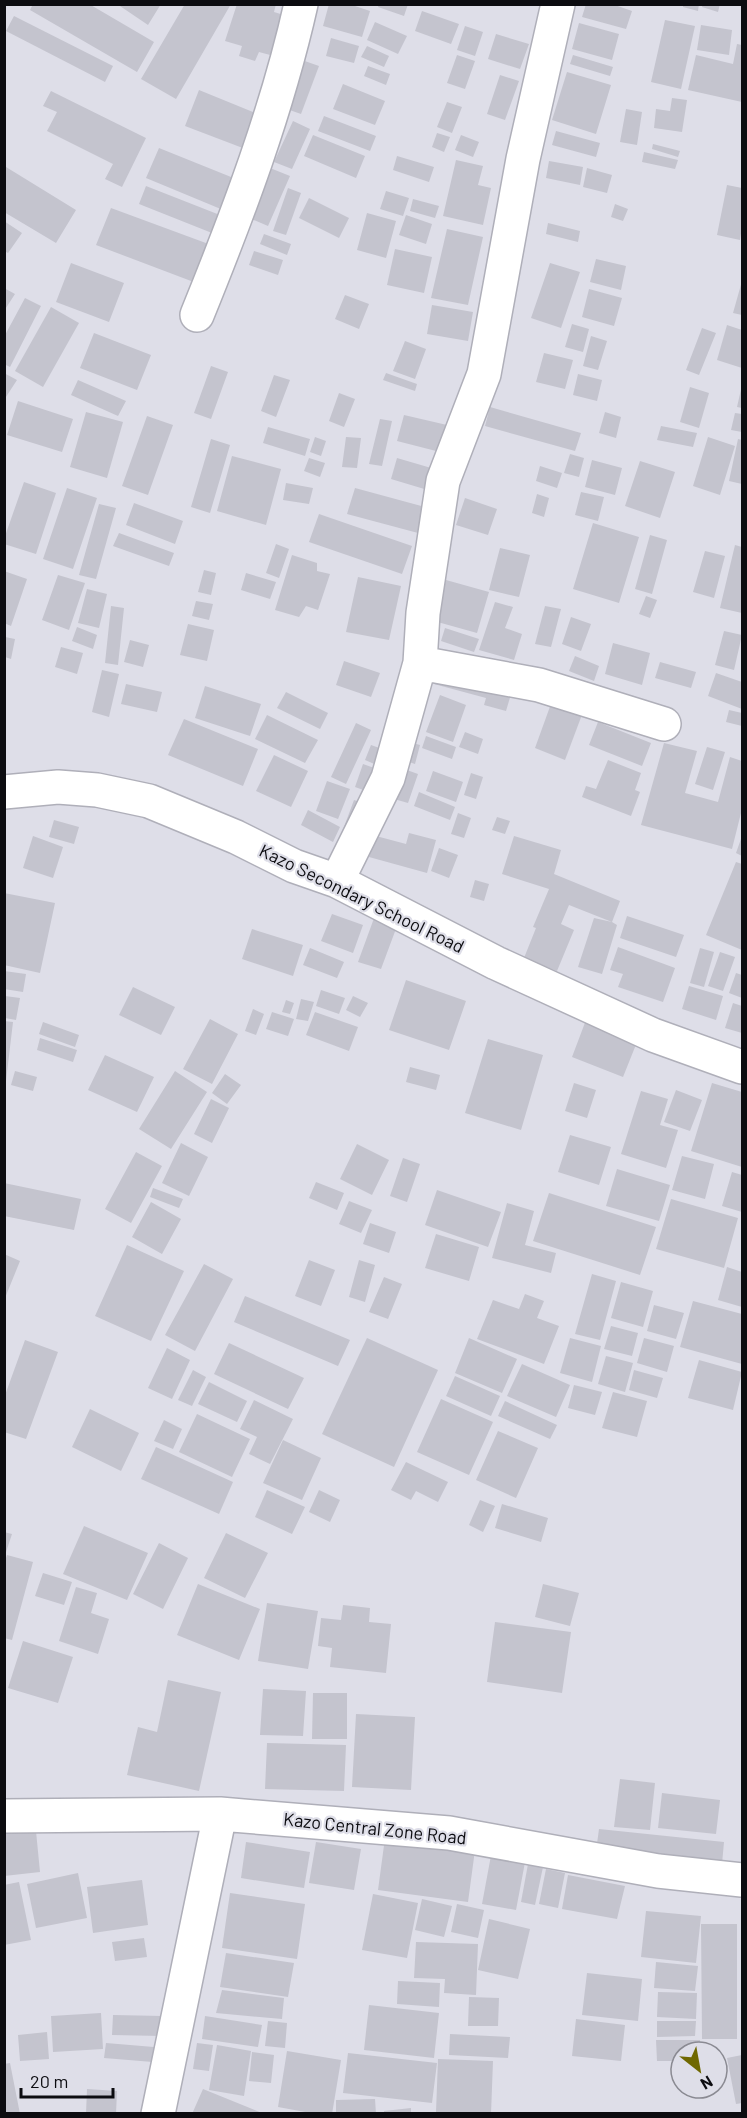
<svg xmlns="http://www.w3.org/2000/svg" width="747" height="2118" font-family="Barlow,sans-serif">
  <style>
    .building { fill: #c4c4ce }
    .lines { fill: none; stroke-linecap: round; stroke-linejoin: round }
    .minor-casing { stroke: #afafb9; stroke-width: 36 }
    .minor { stroke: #fff; stroke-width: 33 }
    .labels { text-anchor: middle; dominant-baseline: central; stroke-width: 4.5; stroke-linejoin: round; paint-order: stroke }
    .street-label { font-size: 18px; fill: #0c0c10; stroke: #dedee8 }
  </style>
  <rect width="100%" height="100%" fill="#dedee8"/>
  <path class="building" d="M33,4H89L154,42L137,72L30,10Z
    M117,4H161L148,25Z
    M185,4H231L176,99L141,79Z
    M237,4H276L274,12L287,16L274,56L259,52L255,61L239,56L242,46L225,41Z
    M329,4H349L370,11L362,37L323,26Z
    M379,4H408L404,16L378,7Z
    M586,4H612L632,11L626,29L582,17Z
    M683,4H699L698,11L683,7Z
    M703,4H720L718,12L702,7Z
    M422,11L459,24L451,44L415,31Z
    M14,16L113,66L105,82L6,31Z
    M665,20L695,26L681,89L651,82Z
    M375,22L407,36L398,54L367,40Z
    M579,23L619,34L612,60L572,49Z
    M701,25L732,30L729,55L697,50Z
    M465,26L483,32L475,56L457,50Z
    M496,34L529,44L520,69L488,59Z
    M331,38L359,46L354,63L326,56Z
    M737,44L742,45V102L688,90L696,55L733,64Z
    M367,46L389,56L384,67L361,57Z
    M457,55L475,61L465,89L447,83Z
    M573,55L613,67L610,76L570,64Z
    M299,59L319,66L301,114L281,107Z
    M368,66L390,74L386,85L364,76Z
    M567,72L611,85L596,134L552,120Z
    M500,75L519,81L505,120L487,114Z
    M343,84L385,101L375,125L333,109Z
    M199,90L260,115L248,150L185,126Z
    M51,91L146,138L122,187L105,179L113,164L47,131L57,112L43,106Z
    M672,98L687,100L682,132L654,128L656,109L670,111Z
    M447,102L462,107L452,133L437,127Z
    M626,109L642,112L637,145L620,142Z
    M324,116L376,136L370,151L318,131Z
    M293,121L310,129L292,169L274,162Z
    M556,131L600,143L596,157L552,145Z
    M437,133L450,137L444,152L432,147Z
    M313,135L365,156L356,178L304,156Z
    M461,135L479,142L473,157L455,150Z
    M653,144L680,151L678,157L652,149Z
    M159,148L241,181L228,212L146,178Z
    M644,152L678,160L675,169L642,162Z
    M397,156L434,167L429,182L393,170Z
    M456,160L483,166L478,185L491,188L483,225L443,216Z
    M549,161L583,167L580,185L546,178Z
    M6,167L76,210L56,243L4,212Z
    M270,168L290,176L268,226L249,218Z
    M587,168L612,175L607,193L583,187Z
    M727,185L742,188V227L740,240L717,235Z
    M146,186L225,217L217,235L139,204Z
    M288,188L301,193L286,235L273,231Z
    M386,191L409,198L403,216L380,209Z
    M309,198L349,218L339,238L299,218Z
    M413,199L439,206L435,218L410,211Z
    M615,204L628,209L623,221L611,217Z
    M111,208L214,246L199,284L96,245Z
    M367,213L396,221L386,258L357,250Z
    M406,215L432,224L426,244L399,235Z
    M4,221L22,233L8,253L4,251Z
    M548,223L580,231L578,242L546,234Z
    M447,229L483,237L468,305L431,298Z
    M264,234L291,244L287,255L260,244Z
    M395,249L432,257L424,293L387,285Z
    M254,251L283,260L278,275L249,265Z
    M596,259L626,266L621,290L590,282Z
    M71,263L124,283L109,322L56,302Z
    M550,263L580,272L561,328L531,318Z
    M742,281V315L733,313Z
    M4,288L15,294L4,311Z
    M589,289L622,298L614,326L582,317Z
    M345,295L369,304L359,329L335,319Z
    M25,298L41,306L10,367L4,364V337Z
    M432,305L473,312L468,341L427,334Z
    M51,307L79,323L43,387L15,371Z
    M572,324L589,329L583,352L565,347Z
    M727,325L742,330V368L717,360Z
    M702,328L716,333L699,375L686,370Z
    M94,333L151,355L137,390L80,368Z
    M591,336L607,341L598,370L583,366Z
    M405,341L426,349L415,379L393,371Z
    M544,353L573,360L565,389L536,382Z
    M211,366L228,372L211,419L194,413Z
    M4,373L17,380L4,400Z
    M386,373L417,384L415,391L383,380Z
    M578,374L602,380L597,401L573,395Z
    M274,375L290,380L276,417L261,411Z
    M78,380L126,401L118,416L71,395Z
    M742,385V408L737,407Z
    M690,387L709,393L699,428L680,422Z
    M339,393L355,399L344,427L329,421Z
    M18,401L73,419L62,452L7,435Z
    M490,407L581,433L575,451L485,426Z
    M86,412L123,422L107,478L70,467Z
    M605,412L621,417L616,438L599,433Z
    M735,413L742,414V432L731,430Z
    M404,415L447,425L440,452L397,441Z
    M147,416L173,425L148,495L122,486Z
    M380,419L392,421L382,466L369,464Z
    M661,426L697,433L693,447L657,440Z
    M268,427L310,439L305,456L263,443Z
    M315,437L326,441L321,456L310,452Z
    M346,437L361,438L357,468L342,467Z
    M708,437L735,446L720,495L693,486Z
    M211,439L230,445L210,513L191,507Z
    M738,439L742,440V484L729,481Z
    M570,454L584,458L579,477L564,473Z
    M232,456L281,469L266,525L217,511Z
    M309,458L325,463L320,477L304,471Z
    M397,458L438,470L431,491L391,479Z
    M592,460L622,468L615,495L585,487Z
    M640,461L675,472L660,518L625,506Z
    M540,466L562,473L557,488L536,481Z
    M24,482L56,493L36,554L4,544V539Z
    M286,483L313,488L309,504L283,500Z
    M67,488L97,498L73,569L43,559Z
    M355,488L425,507L418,533L347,514Z
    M581,492L604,497L598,521L575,515Z
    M537,494L549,498L544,517L532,513Z
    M465,498L497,509L488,535L456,525Z
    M134,503L183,521L175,544L126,525Z
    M99,504L116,508L96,579L79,575Z
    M319,514L412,546L402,574L309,542Z
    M593,523L639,537L619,603L573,589Z
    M119,533L174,553L169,566L113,546Z
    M650,535L667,540L652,594L635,589Z
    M276,544L289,549L279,578L266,573Z
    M735,545L742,547V613L720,608Z
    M500,548L530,555L519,597L489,590Z
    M705,551L725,556L714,598L693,592Z
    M292,555L317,563V571L330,574L318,610L306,606L299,617L275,610Z
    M204,570L216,573L211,595L198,592Z
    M4,571L27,579L11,626L4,623Z
    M246,573L276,582L270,599L241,590Z
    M58,575L85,583L69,630L42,620Z
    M358,577L401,586L389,640L346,632Z
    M446,580L489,592L477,633L434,621Z
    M87,589L107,594L99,628L78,623Z
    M646,596L657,600L650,618L639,614Z
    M196,601L213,604L209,620L192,616Z
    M495,602L513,607L505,628L522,634L514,660L479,650Z
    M111,606L124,608L118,665L105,663Z
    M545,606L561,609L551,647L535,644Z
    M571,617L591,624L581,651L562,644Z
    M188,624L214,630L207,661L180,655Z
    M77,627L97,635L93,649L72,641Z
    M445,628L479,639L474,652L441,641Z
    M724,631L742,635L734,670L715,665Z
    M5,637L15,639L11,659L5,657Z
    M130,640L149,645L143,667L124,662Z
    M613,643L650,653L642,685L605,674Z
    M61,647L83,653L77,674L55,667Z
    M575,656L599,666L594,681L569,671Z
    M344,661L380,673L371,697L336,685Z
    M660,662L696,672L691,688L655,678Z
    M439,665L514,684L506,711L484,705L486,698L434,684Z
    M102,670L119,674L109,717L92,712Z
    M716,673L742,682V709L708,696Z
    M126,684L162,692L157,712L121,704Z
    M205,686L261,704L250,736L195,718Z
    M286,692L328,713L320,729L277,708Z
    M440,695L466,705L453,742L426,732Z
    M552,701L583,712L565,760L535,748Z
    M729,710L742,713V726L726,722Z
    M267,715L318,740L305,763L255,739Z
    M184,719L258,749L243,786L168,755Z
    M598,722L651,743L642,766L589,745Z
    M356,723L371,730L346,784L331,777Z
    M465,732L483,739L478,754L459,747Z
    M426,736L456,747L452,759L422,748Z
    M406,741L420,745L415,764L400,759Z
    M664,743L697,751L685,793L718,802L730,757L742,761V809L732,849L641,825Z
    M371,745L385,750L379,766L365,760Z
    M707,747L725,752L713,790L695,784Z
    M274,755L308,771L291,807L256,791Z
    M608,760L641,773L635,790L640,792L631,816L582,797L586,786L596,789Z
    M363,764L377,769L369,792L355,787Z
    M404,769L418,774L408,803L394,799Z
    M433,771L463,782L456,802L426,791Z
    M471,773L483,777L476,799L464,795Z
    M327,781L350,789L338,819L316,811Z
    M419,792L455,807L450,820L414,806Z
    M354,800L363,803L350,839L341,835Z
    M308,810L340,827L333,842L301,825Z
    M458,813L471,818L464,838L451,834Z
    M497,817L510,821L505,834L492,830Z
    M54,820L79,827L74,844L49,837Z
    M409,833L436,840L427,873L369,857L376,836L406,844Z
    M33,836L63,847L53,878L23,868Z
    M514,836L561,850L554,874L620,901L612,922L617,925L602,974L578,967L594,918L612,922L569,905L561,924L574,930L557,971L524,958L536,928L533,927L549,889L502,874Z
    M742,836V856L736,853Z
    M439,848L458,855L449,878L431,871Z
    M736,862L742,864V950L706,935Z
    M475,880L489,884L484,901L470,897Z
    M4,893L55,903L40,973L4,965Z
    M377,910L400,918L381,969L358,962Z
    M332,914L363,925L353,953L321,941Z
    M627,916L684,935L676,957L620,938Z
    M252,929L303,945L293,976L242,959Z
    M618,947L675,968L663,1002L618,987L623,974L610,970Z
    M310,948L344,962L337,978L303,965Z
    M700,948L714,952L704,987L690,983Z
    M720,952L735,957L723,991L708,986Z
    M4,971L26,974L23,992L4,989Z
    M736,973L742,975V998L729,993Z
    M406,980L466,1001L449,1050L389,1030Z
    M689,986L723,996L716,1020L682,1009Z
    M133,987L175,1007L161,1035L119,1015Z
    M321,990L345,998L339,1014L316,1006Z
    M5,996L20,998L16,1020L5,1018Z
    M353,996L368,1003L360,1017L346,1010Z
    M301,999L314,1002L308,1021L296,1019Z
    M286,1000L294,1003L290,1014L282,1012Z
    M733,1003L742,1006V1033L725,1028Z
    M253,1009L264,1014L256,1035L245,1031Z
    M272,1012L294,1019L288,1036L266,1029Z
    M315,1012L358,1027L349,1051L306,1035Z
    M210,1019L238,1034L212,1084L183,1069Z
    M586,1020L639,1037L623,1077L572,1057Z
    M4,1021L13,1022L6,1081H4Z
    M43,1022L79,1035L75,1047L39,1034Z
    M40,1038L77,1050L73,1062L37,1050Z
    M488,1039L543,1055L521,1130L465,1113Z
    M105,1055L154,1077L137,1112L88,1090Z
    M410,1067L440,1075L436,1090L406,1082Z
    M15,1071L37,1077L33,1091L11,1085Z
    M175,1071L207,1092L171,1149L139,1129Z
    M225,1074L241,1085L227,1104L212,1093Z
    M574,1083L596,1090L587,1118L565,1111Z
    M712,1083L742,1092V1167L691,1151Z
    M676,1090L702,1100L690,1131L664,1122Z
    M641,1091L668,1099L660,1125L678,1130L666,1168L621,1154Z
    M211,1099L229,1108L212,1143L194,1134Z
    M570,1135L611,1147L599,1185L558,1172Z
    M181,1143L208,1157L189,1196L162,1183Z
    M357,1144L389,1160L372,1195L340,1179Z
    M136,1152L162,1166L131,1223L105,1209Z
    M682,1156L714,1164L705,1199L672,1190Z
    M403,1158L420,1164L407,1202L390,1196Z
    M617,1169L670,1185L659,1221L606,1206Z
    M732,1172L742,1175V1212L722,1206Z
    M316,1182L344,1193L337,1210L309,1198Z
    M4,1183L81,1199L74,1230L4,1216Z
    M153,1188L183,1199L179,1208L150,1197Z
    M437,1190L501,1212L488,1247L425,1225Z
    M549,1193L656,1227L640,1275L533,1241Z
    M671,1199L738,1218L724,1268L656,1249Z
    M349,1201L372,1210L361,1233L339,1224Z
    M151,1202L181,1219L162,1254L132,1237Z
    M507,1203L534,1211L525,1245L556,1253L551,1273L492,1258Z
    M370,1223L396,1232L389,1253L363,1244Z
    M436,1234L479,1247L469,1281L425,1268Z
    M127,1245L184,1271L151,1341L95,1316Z
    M4,1254L20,1261L5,1298H4Z
    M309,1260L335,1270L321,1306L295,1296Z
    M359,1260L375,1265L365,1302L349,1297Z
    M204,1264L233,1279L195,1351L165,1335Z
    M727,1267L742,1272V1307L718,1300Z
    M592,1274L616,1281L600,1340L575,1334Z
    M384,1277L402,1284L388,1319L369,1312Z
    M621,1282L653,1291L643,1327L611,1318Z
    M525,1294L544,1301L537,1318L559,1326L544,1364L477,1339L493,1300L519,1309Z
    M245,1296L350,1340L338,1366L234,1322Z
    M693,1301L742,1314V1364L680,1347Z
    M654,1305L684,1313L676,1339L647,1331Z
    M611,1326L638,1333L632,1356L604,1349Z
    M367,1338L438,1370L394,1467L322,1434Z
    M469,1338L517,1359L502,1393L455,1373Z
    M570,1338L601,1346L592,1382L560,1373Z
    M644,1338L674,1346L667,1372L637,1363Z
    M25,1340L58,1352L26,1439L4,1432V1398Z
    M229,1343L304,1378L288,1409L214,1374Z
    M167,1348L190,1360L172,1399L148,1388Z
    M606,1356L633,1363L625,1392L598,1384Z
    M699,1360L742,1372L733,1410L688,1398Z
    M522,1364L570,1385L556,1417L507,1396Z
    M193,1370L206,1377L192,1406L178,1400Z
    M634,1370L663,1378L657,1398L629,1390Z
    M455,1376L500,1396L491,1416L446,1396Z
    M209,1382L247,1401L237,1422L198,1404Z
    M574,1385L602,1392L595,1415L568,1408Z
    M613,1392L647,1401L637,1437L602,1428Z
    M441,1399L493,1422L469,1475L417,1452Z
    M254,1400L293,1419L270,1464L249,1454L257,1437L240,1429Z
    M505,1401L557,1425L550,1439L498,1416Z
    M90,1409L139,1433L121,1471L72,1447Z
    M197,1414L250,1439L232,1477L179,1452Z
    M164,1420L182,1429L173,1449L154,1441Z
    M498,1431L538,1448L516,1498L476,1480Z
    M283,1440L321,1458L302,1500L263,1483Z
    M156,1447L233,1482L219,1514L141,1479Z
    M406,1462L448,1482L438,1502L416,1491L411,1500L391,1490Z
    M267,1490L305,1507L292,1534L255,1517Z
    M319,1490L340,1500L330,1522L309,1512Z
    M480,1500L495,1506L483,1532L469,1525Z
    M502,1504L548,1518L541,1542L495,1528Z
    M84,1526L148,1553L127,1600L63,1574Z
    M4,1532L12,1534L5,1555H4Z
    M226,1533L268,1553L245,1598L204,1578Z
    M159,1543L188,1558L163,1609L133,1594Z
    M7,1555L33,1562L12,1640L4,1638V1564Z
    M43,1573L72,1582L64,1605L35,1596Z
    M198,1584L260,1609L239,1660L177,1635Z
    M543,1584L579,1593L570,1626L535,1617Z
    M76,1587L97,1593L91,1613L109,1619L98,1654L59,1641Z
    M267,1603L318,1611L308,1669L258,1661Z
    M343,1605L370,1608L369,1622L391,1624L386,1673L330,1667L332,1648L318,1646L321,1618L341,1620Z
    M495,1622L571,1632L562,1693L487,1682Z
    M23,1641L73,1657L58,1703L8,1688Z
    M168,1680L221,1692L199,1791L127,1775L138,1727L157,1732Z
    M263,1689L306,1691L303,1736L260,1735Z
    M313,1693H347V1739H312Z
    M356,1714L415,1717L411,1790L352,1787Z
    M267,1743L346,1745L344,1791L265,1789Z
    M620,1779L655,1783L650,1830L614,1827Z
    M662,1793L720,1800L716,1834L658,1828Z
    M35,1821L40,1872L4,1876V1824Z
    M599,1829L724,1842L722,1864L596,1851Z
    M385,1838L475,1850L468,1902L378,1890Z
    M246,1842L310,1852L304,1888L241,1878Z
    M316,1842L361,1849L354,1890L309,1883Z
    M492,1850L526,1857L516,1910L482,1904Z
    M528,1864L543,1867L535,1905L521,1902Z
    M546,1869L565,1873L558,1908L539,1904Z
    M78,1873L87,1918L36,1928L27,1884Z
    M568,1875L625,1886L617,1919L562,1909Z
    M142,1880L148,1925L93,1933L87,1887Z
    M19,1882L31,1940L4,1945V1885Z
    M230,1893L305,1904L297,1959L222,1948Z
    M373,1894L418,1903L407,1958L362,1950Z
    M422,1899L452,1906L444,1937L415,1930Z
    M457,1904L484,1910L478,1938L451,1932Z
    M646,1911L701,1916L696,1963L641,1957Z
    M489,1919L530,1929L518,1979L478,1970Z
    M701,1924H737V2039H702Z
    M144,1938L147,1957L115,1961L112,1942Z
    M416,1942L478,1944L476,1995L444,1993L445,1979L414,1978Z
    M226,1953L294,1963L288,1997L220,1987Z
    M656,1962L698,1966L695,1991L654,1988Z
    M587,1973L642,1979L638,2021L582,2015Z
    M398,1981L440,1983L439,2007L397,2004Z
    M222,1990L284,1998L282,2019L216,2013Z
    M658,1992L697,1993L696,2019L657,2017Z
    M469,1997L499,1998L498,2026H468Z
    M369,2005L439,2013L434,2058L364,2050Z
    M101,2013L103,2049L53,2052L51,2016Z
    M113,2015L163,2016L162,2036L112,2035Z
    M205,2016L262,2025L258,2047L202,2039Z
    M576,2019L625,2025L621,2061L572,2056Z
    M268,2021L287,2023L285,2048L265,2046Z
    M657,2021H696L695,2036L657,2037Z
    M47,2032L49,2059L20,2061L18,2035Z
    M450,2034L510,2037L508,2058L449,2055Z
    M656,2040H700L701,2052H681V2061H657Z
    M106,2043L166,2048L165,2063L104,2058Z
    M197,2043L213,2045L209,2071L193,2069Z
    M217,2045L251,2051L244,2096L209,2090Z
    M287,2051L341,2060L332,2114H316L278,2107Z
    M252,2052L274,2055L271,2083L249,2081Z
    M348,2053L437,2063L432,2103L343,2093Z
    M742,2055V2103L736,2104L727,2058Z
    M438,2059L493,2061L491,2114L436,2112Z
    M10,2063L20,2114H4V2064Z
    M87,2089L117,2091L116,2114H86Z
    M203,2089L262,2113V2114H192Z
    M375,2099L376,2114H336V2100Z
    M411,2108V2114H384V2111Z"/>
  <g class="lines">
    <defs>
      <path id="minor" d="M197,315C238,214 277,111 301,4
        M420,663L539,685L664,724
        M4,792L58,787L97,790L149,801L236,837L294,866L337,881L496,963L653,1035L742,1067
        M337,881L388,778L420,663L423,613L443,481L484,374L523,159L558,4
        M4,1816L220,1814L449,1833L658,1871L742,1880
        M158,2114L220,1814"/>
    </defs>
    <use href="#minor" class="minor-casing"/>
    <use href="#minor" class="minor"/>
  </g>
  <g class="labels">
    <g class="street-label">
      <text transform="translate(362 898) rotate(26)">Kazo Secondary School Road</text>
      <text transform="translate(375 1828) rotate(6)">Kazo Central Zone Road</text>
    </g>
  </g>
  <rect width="747" height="2118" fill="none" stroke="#0c0c10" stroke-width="12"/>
  <g transform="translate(699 2070) rotate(149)"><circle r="28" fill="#dedee8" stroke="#8a8a92" stroke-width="1.5"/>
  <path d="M0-4.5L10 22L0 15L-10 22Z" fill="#6f6800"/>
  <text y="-9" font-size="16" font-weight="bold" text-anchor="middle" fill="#0c0c10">N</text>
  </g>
  <path d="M21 2088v9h92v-9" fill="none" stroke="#0c0c10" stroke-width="3"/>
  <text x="30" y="2088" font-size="18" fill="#0c0c10" stroke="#dedee8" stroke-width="4.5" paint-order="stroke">20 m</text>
</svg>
